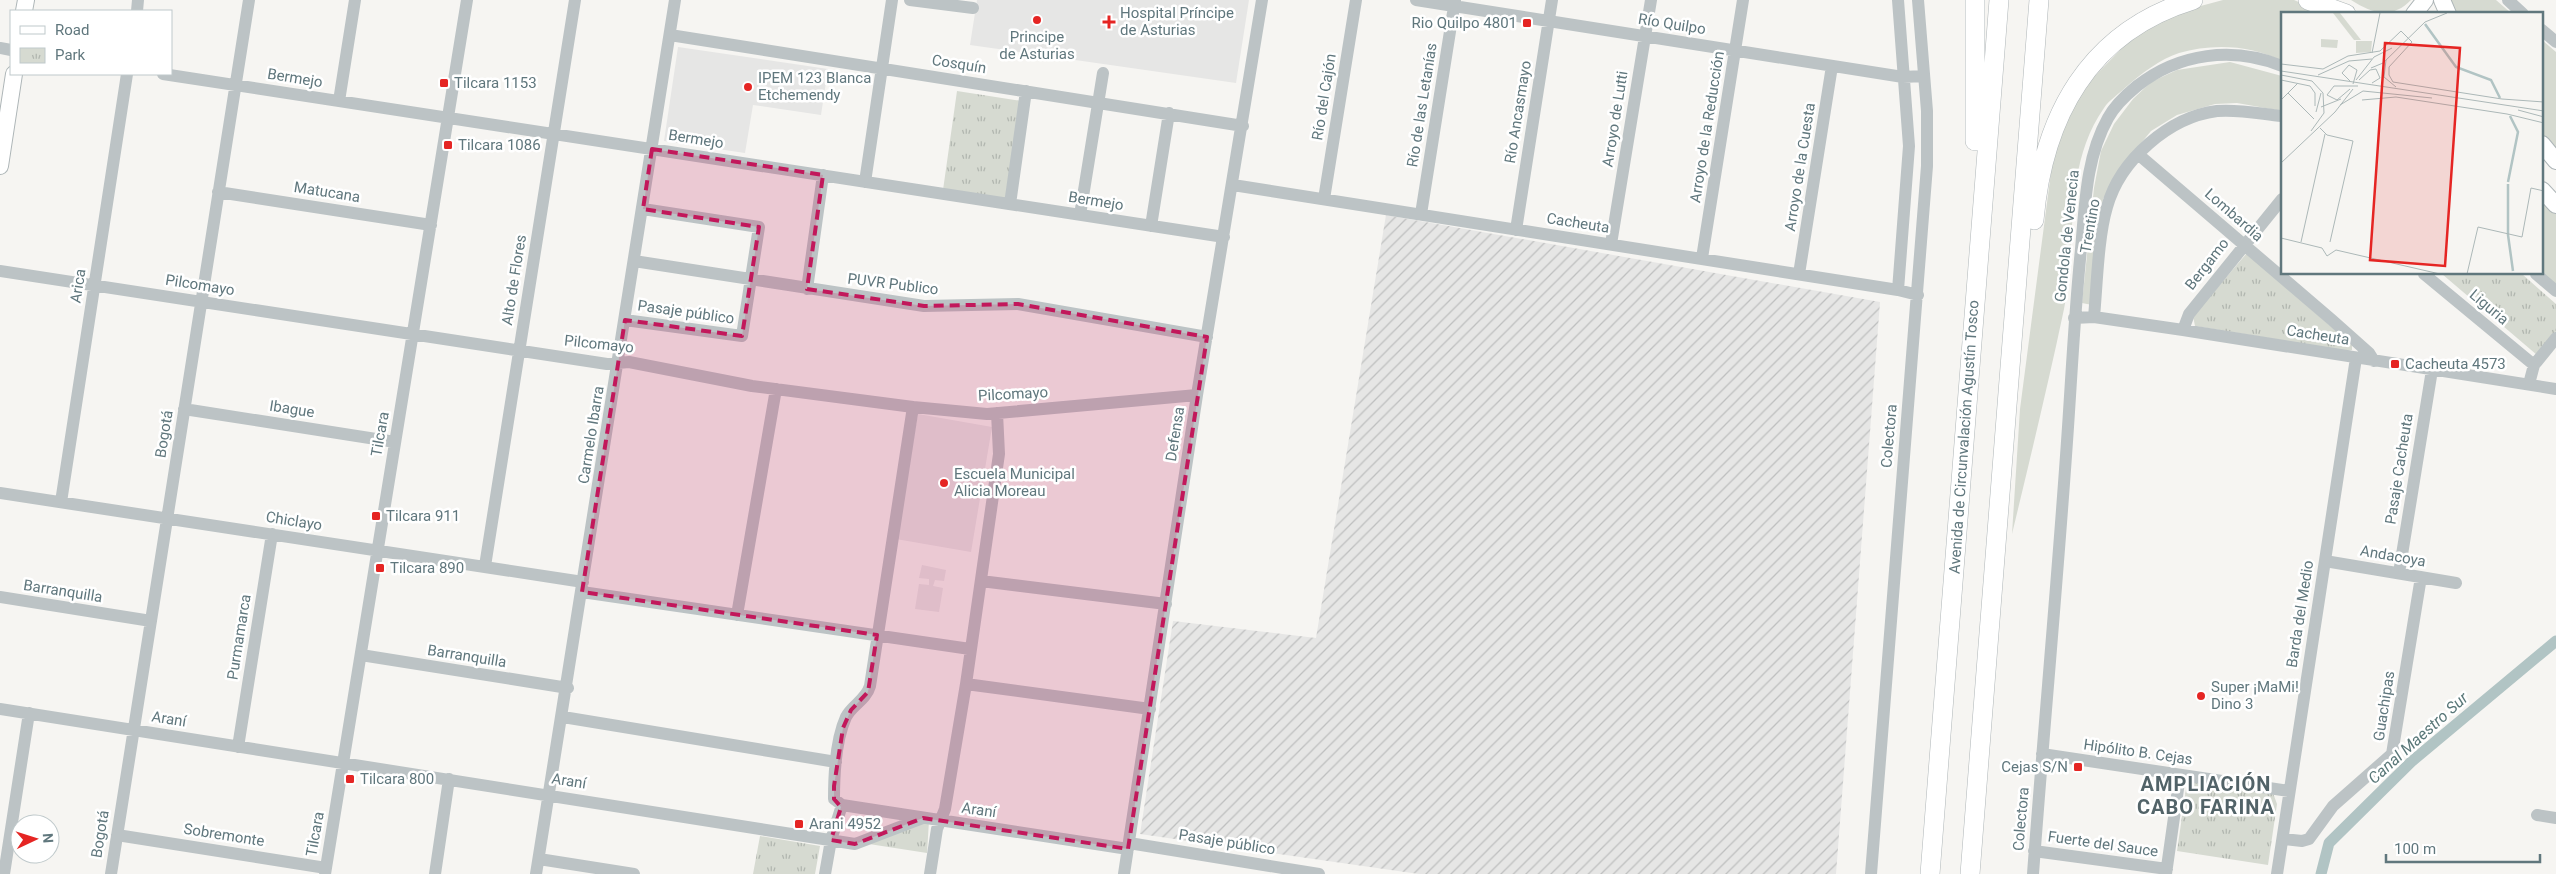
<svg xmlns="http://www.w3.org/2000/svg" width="2556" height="874" font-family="Roboto,sans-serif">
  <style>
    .built { fill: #e6e6e5 }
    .industrial { fill: url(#industrial-furrows) }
    .grass { fill: #d6dad1 }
    .park { fill: url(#park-tufts) }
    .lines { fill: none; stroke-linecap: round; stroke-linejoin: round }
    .canal { stroke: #b1c4c4; stroke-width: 11 }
    .major-casing { stroke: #adb5b7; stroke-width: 18 }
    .highway-casing { stroke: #afb6b8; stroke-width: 20 }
    .minor { stroke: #bcc3c5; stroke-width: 12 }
    .major { stroke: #fff; stroke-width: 16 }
    .highway { stroke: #fff; stroke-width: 19 }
    .marked { fill: #c2185b; fill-opacity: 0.2; stroke: #c2185b; stroke-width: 4; stroke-dasharray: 10 6; stroke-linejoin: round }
    .poi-dot { fill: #e52523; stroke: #fff; stroke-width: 2 }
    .labels { text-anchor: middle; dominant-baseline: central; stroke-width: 5; stroke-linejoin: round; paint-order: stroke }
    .poi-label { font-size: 15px; fill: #60777d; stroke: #fff; text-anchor: start }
    .street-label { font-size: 15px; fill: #60777d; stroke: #fff }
    .water-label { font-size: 16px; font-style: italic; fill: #5a7879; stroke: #fff }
    .district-label { font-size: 20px; font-weight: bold; letter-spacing: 1px; fill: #526368; stroke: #fff }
    .inset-river { fill: none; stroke: #b1c4c4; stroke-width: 2.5 }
    .inset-road { fill: none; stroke: #acb8b8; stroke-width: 1 }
    .view { fill: #e52523; fill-opacity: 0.15; stroke: #e52523; stroke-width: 2.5 }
    .inset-edge { fill: none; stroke: #60777d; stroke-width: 2.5 }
  </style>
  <defs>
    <pattern id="industrial-furrows" width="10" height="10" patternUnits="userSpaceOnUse" patternTransform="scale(1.25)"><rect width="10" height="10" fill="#e6e6e5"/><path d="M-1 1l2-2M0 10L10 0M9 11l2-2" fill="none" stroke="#bebfbf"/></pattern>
    <pattern id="park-tufts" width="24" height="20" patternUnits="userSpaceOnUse" patternTransform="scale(1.25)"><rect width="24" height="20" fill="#d6dad1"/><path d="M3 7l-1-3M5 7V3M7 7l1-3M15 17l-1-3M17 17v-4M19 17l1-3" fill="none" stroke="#b1b6af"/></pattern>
  </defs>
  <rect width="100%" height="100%" fill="#f6f5f2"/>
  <path class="built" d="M977,0H1249L1236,83L970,45Z
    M678,47L828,69L821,115L753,105L745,153L664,141Z
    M918,414L992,427L971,552L896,539Z
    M922,565L946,570L944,581L935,580L933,586L943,588L939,612L915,609L919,584L929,585V579L919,578Z"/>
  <path class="industrial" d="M1386,215L1880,302L1836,874H1419L1140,834L1173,621L1316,638Z"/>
  <path class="grass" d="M2223,0H2294L2327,14H2282V61C2252,45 2212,43 2179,53C2160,59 2141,74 2126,87C2119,94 2109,100 2104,108C2062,168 2078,242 2064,309C2048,385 2030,459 2012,534L2020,409L2053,157L2059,131L2087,84L2132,38L2182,11Z
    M2351,0H2411C2392,20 2371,13 2351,0Z
    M2449,0H2496L2512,14H2455Z
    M2542,40L2556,52V150L2542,135Z
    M2230,62L2282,76V111L2237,103L2215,104L2177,115L2151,131L2123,165L2103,199L2092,305L2082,303L2094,188L2101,151L2114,124L2133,99L2151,82L2177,70Z
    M2542,197L2556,212V287L2542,274Z"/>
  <path class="park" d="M957,91L1022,101L1007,200L943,190Z
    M2247,253L2352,345V350L2347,351L2195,326L2193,316Z
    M2442,274H2522L2556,304V331L2537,355Z
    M2195,780L2273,793L2277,804L2268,865L2177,851L2186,789Z
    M929,821L927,853L869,844Z
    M760,836L820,846L815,874H753Z"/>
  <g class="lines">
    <path class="canal" d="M2321,874L2329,843L2411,762L2556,641"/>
    <defs>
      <path id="major" d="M2442,0L2448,14
        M24,11L26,0
        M2414,14L2425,0
        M2542,144L2556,161
        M0,166L14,74
        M2542,190L2556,205"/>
      <path id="highway" d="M1975,0V141
        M2308,0L2346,14
        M2034,220C2043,117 2088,32 2193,0
        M1930,874L1999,0
        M1970,874L2039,0"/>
    </defs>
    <use href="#major" class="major-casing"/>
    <use href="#highway" class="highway-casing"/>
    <path class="minor" d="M910,0L973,8
      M1416,0L1903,77L1924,76
      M1898,0L1909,146L1898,290
      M2508,0L2523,14
      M137,11L138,0
      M2542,30L2556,42
      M670,35L1243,126
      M0,48L11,50
      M163,74L1224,237
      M339,101L355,0
      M2139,155L2332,320L2369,353L2374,361
      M865,182L892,0
      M1233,185L1898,290L1918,295
      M218,192L431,225
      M1324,199L1356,0
      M1010,204L1026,91
      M1421,214L1455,0
      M1080,215L1103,73
      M1151,226L1169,113
      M1516,230L1552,0
      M1611,244L1651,0
      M1702,258L1743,0
      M634,261L924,306L1018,304L1207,337
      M0,271L607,364L629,362L752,386L913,407L987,414L1197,395
      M1799,274L1832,66
      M2424,274L2534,365
      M2536,274L2556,291
      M807,289L823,175
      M2094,317C2097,285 2098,237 2107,207C2120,160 2169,117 2217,111C2239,109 2261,114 2282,116
      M2074,318L2094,317L2183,330L2556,389
      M625,320L742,336L759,227L643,209
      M2183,330L2189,314L2282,199
      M2529,384L2534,365L2556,338
      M913,407L870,686C866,700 852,705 846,717C836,739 834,776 834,799L842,805L1128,849
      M184,409L395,442
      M0,493L583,582
      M61,502L127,74
      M2325,561L2456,583
      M485,566L575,0
      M2399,573L2432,370
      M981,581L1166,604
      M582,592L970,649
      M0,597L151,621
      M737,615L776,389
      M361,655L568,688
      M966,684L1150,709
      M0,709L855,844L923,818
      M563,717L836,762
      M238,747L272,534
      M2042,754L2289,791
      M2537,815L2556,818
      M117,835L326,868
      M2283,839L2302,841L2309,839L2333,806L2392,754L2421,577
      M1129,843L1319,874
      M2034,851L2167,869
      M539,859L634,874
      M4,874L29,713
      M111,874L249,0
      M325,874L467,0
      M435,874L449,779
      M536,874L675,0
      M825,874L831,840L842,805
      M930,874L937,829L945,809L966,684L999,454L997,413
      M1124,874L1197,395L1262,0
      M1871,874L1927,166V111L1918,0
      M2033,874C2044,725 2058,576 2068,427C2072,367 2075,308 2081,249C2085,205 2086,157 2108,118C2115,105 2126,95 2137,86C2179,53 2233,46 2282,66
      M2166,874L2180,775
      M2277,874L2356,358"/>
    <use href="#major" class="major"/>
    <use href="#highway" class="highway"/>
  </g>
  <path class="marked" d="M652,149L823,175L807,289L924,306L1018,304L1207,337L1128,849L923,818L855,844L831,840L841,807L834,799V786L843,728L851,710L868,692L877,635L582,592L625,320L742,336L759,227L643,209Z"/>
  <g class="poi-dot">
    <circle cx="1037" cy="20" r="5"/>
    <path d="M1106.5 14.5h5v5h5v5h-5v5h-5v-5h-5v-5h5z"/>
    <rect x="1522" y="18" width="10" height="10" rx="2.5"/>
    <rect x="439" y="78" width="10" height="10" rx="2.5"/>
    <circle cx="748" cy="87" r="5"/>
    <rect x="443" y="140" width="10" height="10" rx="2.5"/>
    <rect x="2390" y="359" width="10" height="10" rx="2.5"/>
    <circle cx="944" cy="483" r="5"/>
    <rect x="371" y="511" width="10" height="10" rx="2.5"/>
    <rect x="375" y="563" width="10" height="10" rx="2.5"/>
    <circle cx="2201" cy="696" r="5"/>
    <rect x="2073" y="762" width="10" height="10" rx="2.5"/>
    <rect x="345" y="774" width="10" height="10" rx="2.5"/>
    <rect x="794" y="819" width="10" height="10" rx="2.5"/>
  </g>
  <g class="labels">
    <g class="poi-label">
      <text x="1120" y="13">Hospital Príncipe<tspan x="1120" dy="17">de Asturias</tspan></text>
      <text x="1517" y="23" text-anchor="end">Rio Quilpo 4801</text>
      <text x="1037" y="37" text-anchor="middle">Principe<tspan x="1037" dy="17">de Asturias</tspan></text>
      <text x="758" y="78">IPEM 123 Blanca<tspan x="758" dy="17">Etchemendy</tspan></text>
      <text x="454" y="83">Tilcara 1153</text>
      <text x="458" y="145">Tilcara 1086</text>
      <text x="2405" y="364">Cacheuta 4573</text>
      <text x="954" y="474">Escuela Municipal<tspan x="954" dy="17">Alicia Moreau</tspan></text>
      <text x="386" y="516">Tilcara 911</text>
      <text x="390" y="568">Tilcara 890</text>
      <text x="2211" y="687">Super ¡MaMi!<tspan x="2211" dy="17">Dino 3</tspan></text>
      <text x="2068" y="767" text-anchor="end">Cejas S/N</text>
      <text x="360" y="779">Tilcara 800</text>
      <text x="809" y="824">Arani 4952</text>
    </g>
    <g class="street-label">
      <text transform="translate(1672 24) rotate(9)">Río Quilpo</text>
      <text transform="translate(959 64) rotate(9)">Cosquín</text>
      <text transform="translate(295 78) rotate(9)">Bermejo</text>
      <text transform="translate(1324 97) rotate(-81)">Río del Cajón</text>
      <text transform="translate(1422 105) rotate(-81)">Río de las Letanías</text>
      <text transform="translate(1518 112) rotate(-81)">Río Ancasmayo</text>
      <text transform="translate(1615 119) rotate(-81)">Arroyo de Lutti</text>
      <text transform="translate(1707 127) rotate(-81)">Arroyo de la Reducción</text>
      <text transform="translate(696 139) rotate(9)">Bermejo</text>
      <text transform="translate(1800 167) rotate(-81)">Arroyo de la Cuesta</text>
      <text transform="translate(327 192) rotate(9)">Matucana</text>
      <text transform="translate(1096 201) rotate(9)">Bermejo</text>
      <text transform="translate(2234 215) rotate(41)">Lombardia</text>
      <text transform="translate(1578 223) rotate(9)">Cacheuta</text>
      <text transform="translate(2090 226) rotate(-80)">Trentino</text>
      <text transform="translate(2067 236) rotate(-84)">Gondola de Venecia</text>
      <text transform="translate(2207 264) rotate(-52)">Bergamo</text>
      <text transform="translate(514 280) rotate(-81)">Alto de Flores</text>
      <text transform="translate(893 284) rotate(7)">PUVR Publico</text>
      <text transform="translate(200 285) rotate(9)">Pilcomayo</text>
      <text transform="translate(78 286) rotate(-81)">Arica</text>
      <text transform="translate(2489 307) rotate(40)">Liguria</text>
      <text transform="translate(686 312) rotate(8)">Pasaje público</text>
      <text transform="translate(2318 335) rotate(9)">Cacheuta</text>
      <text transform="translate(599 344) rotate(6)">Pilcomayo</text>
      <text transform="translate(1013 394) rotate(-3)">Pilcomayo</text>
      <text transform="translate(292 409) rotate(9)">Ibague</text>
      <text transform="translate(164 434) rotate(-81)">Bogotá</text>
      <text transform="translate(380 434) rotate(-80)">Tilcara</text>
      <text transform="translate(1175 434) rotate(-81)">Defensa</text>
      <text transform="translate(591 435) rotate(-81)">Carmelo Ibarra</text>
      <text transform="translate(1889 436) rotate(-85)">Colectora</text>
      <text transform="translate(1964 437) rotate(-86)">Avenida de Circunvalación Agustín Tosco</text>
      <text transform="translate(2399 469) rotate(-81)">Pasaje Cacheuta</text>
      <text transform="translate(294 521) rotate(9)">Chiclayo</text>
      <text transform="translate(2393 556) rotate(10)">Andacoya</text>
      <text transform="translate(63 591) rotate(9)">Barranquilla</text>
      <text transform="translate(2300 614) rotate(-81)">Barda del Medio</text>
      <text transform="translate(239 637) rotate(-81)">Purmamarca</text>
      <text transform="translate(467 656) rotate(9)">Barranquilla</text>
      <text transform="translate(2384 706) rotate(-81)">Guachipas</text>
      <text transform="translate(169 719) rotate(9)">Araní</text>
      <text transform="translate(2138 752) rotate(8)">Hipólito B. Cejas</text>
      <text transform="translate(569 781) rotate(9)">Araní</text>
      <text transform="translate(979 810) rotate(8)">Araní</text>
      <text transform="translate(2021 819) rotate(-85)">Colectora</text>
      <text transform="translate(100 834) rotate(-81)">Bogotá</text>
      <text transform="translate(315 834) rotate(-80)">Tilcara</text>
      <text transform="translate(224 835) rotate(9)">Sobremonte</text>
      <text transform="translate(1227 842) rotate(9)">Pasaje público</text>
      <text transform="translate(2103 844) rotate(8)">Fuerte del Sauce</text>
    </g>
    <g class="water-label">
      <text transform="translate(2418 738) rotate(-42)">Canal Maestro Sur</text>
    </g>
    <g class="district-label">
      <text x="2206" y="784">AMPLIACIÓN<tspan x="2206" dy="23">CABO FARINA</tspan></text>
    </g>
  </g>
  <g transform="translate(2281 12)">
    <rect width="262" height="262" fill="#f6f5f2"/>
    <path d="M52,1H59L80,28H73Z" fill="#d6dad1"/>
    <path d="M40,27L57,28L56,36L40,35ZM75,29H91L90,40L75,41Z" fill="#d6dad1"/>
    <path class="inset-river" d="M144,12L175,55L210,68L219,86M227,170L237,120L229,104M227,172V223L232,259"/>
    <path class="inset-road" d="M91,41L99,1M105,48L103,65L115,75M0,52L42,57L67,44L99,39L120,19L131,30L108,55V63L112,70L221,87M90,56L102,51L144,10L166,1M0,59L263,99M0,63L31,69L42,81L43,101L30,119M37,63L68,49L91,47M0,68L29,74L34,81V94M75,68L93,45L111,36M78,68L89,58L95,57L99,66L91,71M69,69L61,61L68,53L76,58L72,72M69,77L56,88L46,83L53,74H77M7,81L33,107M221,87L263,90M0,88L17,71M81,88L115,85L226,102L263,111M59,93L82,79L151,86M40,95L60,87M237,98L263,105M35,100L40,81M39,116L46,123L72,129L49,230M0,151L54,100L72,77M0,226L41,236M20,230L44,122M41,236L46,244L55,238M55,238L159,262M186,262L197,215L241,225L250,176L263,179"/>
    <path class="view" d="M104,31L179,36L164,254L89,248Z"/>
    <rect width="262" height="262" class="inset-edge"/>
  </g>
  <rect x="10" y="10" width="162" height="65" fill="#ffffff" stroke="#bfc9cb"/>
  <rect x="20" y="26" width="25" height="8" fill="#ffffff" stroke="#bfc9cb"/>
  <text x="55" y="35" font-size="15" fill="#60777d">Road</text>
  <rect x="20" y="48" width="25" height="15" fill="url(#park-tufts)" stroke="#bfc9cb"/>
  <text x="55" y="60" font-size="15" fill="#60777d">Park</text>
  <g transform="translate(35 839) rotate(86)"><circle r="24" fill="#ffffff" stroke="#bfc9cb"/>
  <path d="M0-4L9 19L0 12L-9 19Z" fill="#e52523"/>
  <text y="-8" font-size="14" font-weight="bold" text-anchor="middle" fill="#60777d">N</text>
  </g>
  <path d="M2386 854v8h154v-8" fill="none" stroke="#60777d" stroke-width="2.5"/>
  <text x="2394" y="854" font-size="15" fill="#60777d" stroke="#ffffff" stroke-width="4" paint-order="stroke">100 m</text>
</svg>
